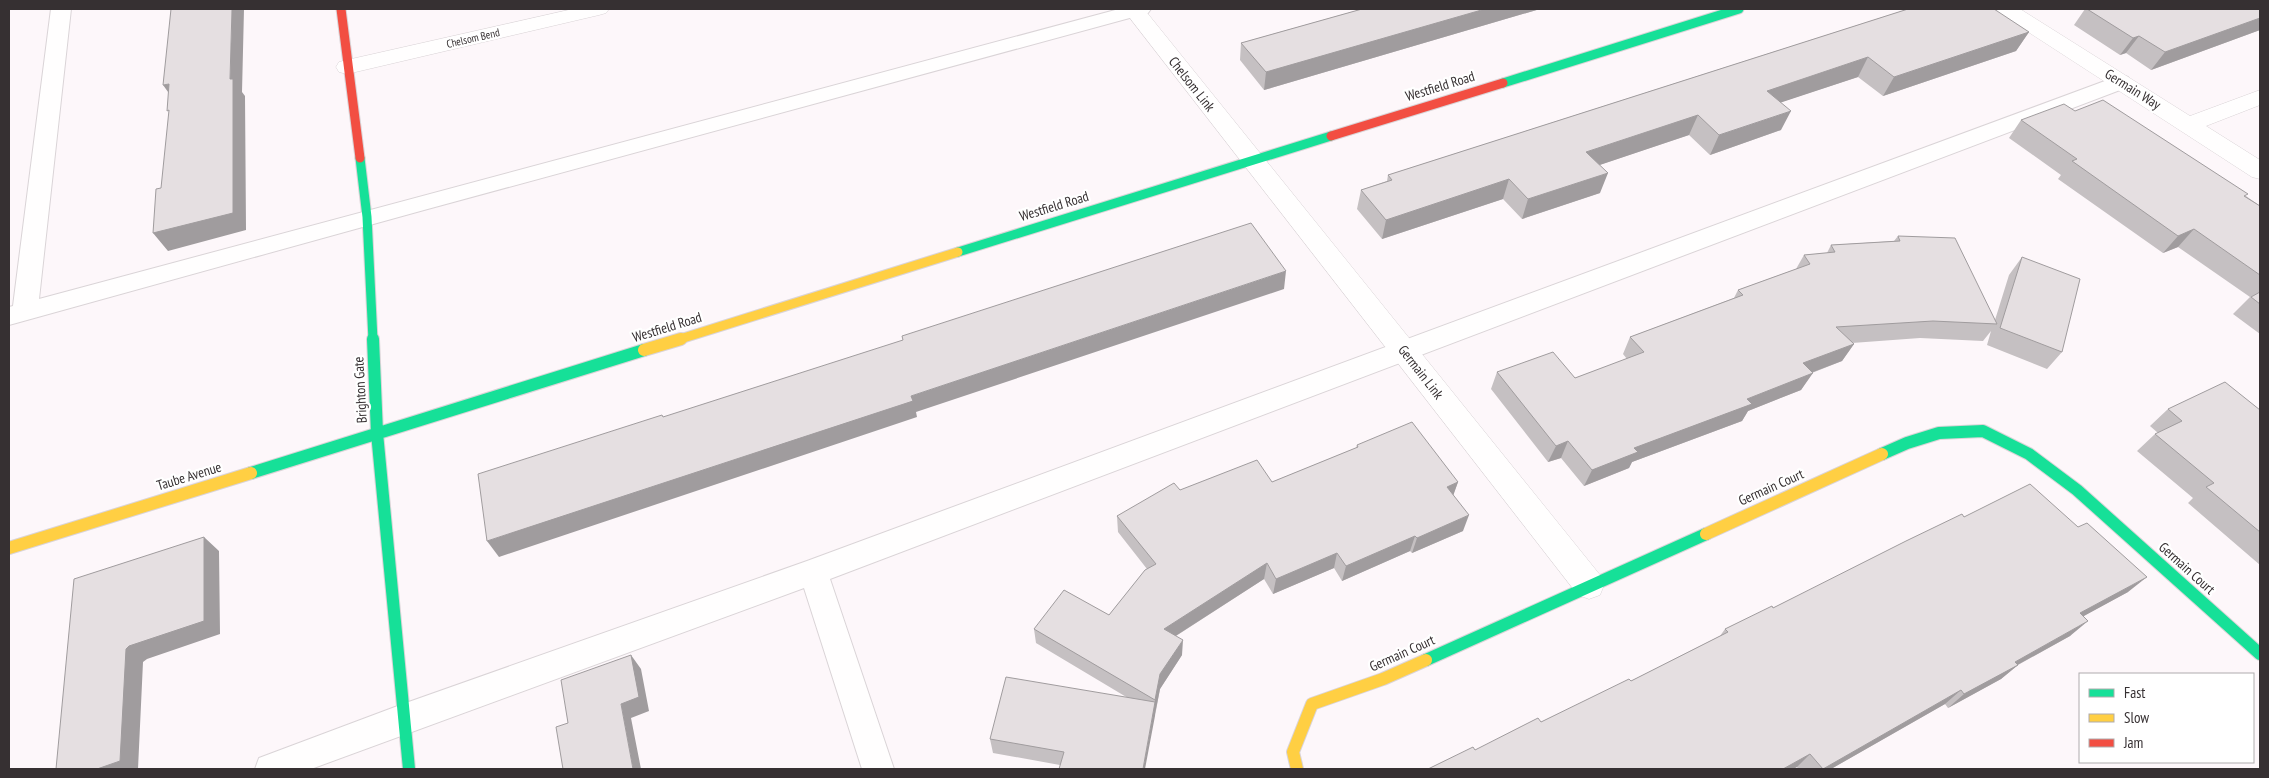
<svg xmlns="http://www.w3.org/2000/svg" width="2269" height="778" font-family="'PT Sans Narrow',sans-serif">
  <style>
    .lines { fill: none; stroke-linecap: round; stroke-linejoin: round }
    .lane-casing { stroke: #dad4d7; stroke-width: 2 }
    .street-casing { stroke: #dad4d7; stroke-width: 1 }
    .fast-far1-casing { stroke: #dad4d7; stroke-width: 11 }
    .fast-casing { stroke: #dad4d7; stroke-width: 14 }
    .slow-far1-casing { stroke: #dad4d7; stroke-width: 11 }
    .slow-casing { stroke: #dad4d7; stroke-width: 14 }
    .jam-casing { stroke: #dad4d7; stroke-width: 11 }
    .lane { fill: #fffefe; fill-rule: evenodd }
    .street { fill: #fffefe; fill-rule: evenodd }
    .fast-far1 { stroke: #16e098; stroke-width: 9 }
    .fast { stroke: #16e098; stroke-width: 12 }
    .slow-far1 { stroke: #ffcf43; stroke-width: 9 }
    .slow { stroke: #ffcf43; stroke-width: 12 }
    .jam { stroke: #f24e42; stroke-width: 9 }
    .wall { fill: #c5c0c2 }
    .shaded-wall { fill: #a09c9e }
    .building { fill: #e5dfe1; stroke: #a09c9e }
    .labels { text-anchor: middle; dominant-baseline: central; stroke-width: 4.5; stroke-linejoin: round; paint-order: stroke }
    .far-street-label { font-size: 11px; fill: #363032; stroke: #fff }
    .street-label { font-size: 14px; fill: #363032; stroke: #fff }
  </style>
  <rect width="100%" height="100%" fill="#fdf7fa"/>
  <g class="lines">
    <defs>
      <path id="lane" d="M51,9H71L39,299L1119,9H1151L1148,13L424,210L9,325V307L13,306Z
        M2121,75L2128,77L2132,82L2128,87L830,579L894,769H862L804,588L311,769H255L259,758L403,704L807,561Z"/>
      <path id="street" d="M573,9H609L606,13L599,15L347,74L339,72L336,67L339,62L347,60Z
        M1123,9H1144L1600,575L1604,585L1600,595L1589,599L1578,595Z
        M1996,9H2020L2190,116L2260,90V105L2206,126L2260,160V179L2252,177L1999,13Z"/>
      <path id="fast-far1" d="M1503,83L1739,9
        M360,158L367,217L373,340
        M958,252L1331,136"/>
      <path id="fast" d="M373,339L377,433L409,769
        M1882,454L1907,443L1939,433L1983,431L2029,454L2077,490L2260,654
        M251,473L644,350
        M1426,660L1706,534"/>
      <path id="slow-far1" d="M677,340L958,252"/>
      <path id="slow" d="M644,350L681,339
        M1706,534L1882,454
        M9,548L251,473
        M1297,769L1293,752L1312,704L1383,679L1426,660"/>
      <path id="jam" d="M341,9L360,158
        M1331,136L1503,83"/>
    </defs>
    <use href="#lane" class="lane-casing"/>
    <use href="#street" class="street-casing"/>
    <use href="#fast-far1" class="fast-far1-casing"/>
    <use href="#fast" class="fast-casing"/>
    <use href="#slow-far1" class="slow-far1-casing"/>
    <use href="#slow" class="slow-casing"/>
    <use href="#jam" class="jam-casing"/>
    <use href="#lane" class="lane"/>
    <use href="#street" class="street"/>
    <use href="#fast-far1" class="fast-far1"/>
    <use href="#fast" class="fast"/>
    <use href="#slow-far1" class="slow-far1"/>
    <use href="#slow" class="slow"/>
    <use href="#jam" class="jam"/>
  </g>
  <path class="wall" d="M1362,9H1540L1264,90L1240,60L1241,43Z
    M1908,9L2029,32L2016,51L1883,96L1858,77L1781,102V130L1710,155L1689,135L1599,165L1600,193L1522,219L1503,199L1382,239L1357,209L1361,190L1387,181L1388,175Z
    M2085,9H2260V30L2151,70L2126,53L2120,55L2074,25Z
    M2075,111L2246,196L2260,206V334L2233,314L2250,297L2178,247L2163,253L2058,179L2061,175L2009,138L2021,120Z
    M1898,236L1995,320L2009,275L2022,257L2062,352L2047,369L1987,345L1991,331L1983,341L1920,338L1852,343L1854,344L1842,361L1812,373L1801,390L1748,411L1742,421L1632,462L1629,468L1584,486L1561,458L1548,462L1491,389L1497,372L1575,378L1627,359L1623,354L1630,337L1734,298L1738,290L1796,269L1804,255L1827,253L1831,245L1894,241Z
    M2168,409L2260,410V565L2188,503L2193,498L2137,451L2155,434L2158,433L2150,426Z
    M1357,445L1458,482L1453,495L1463,531L1412,553L1410,551L1342,581L1334,568L1273,594L1264,579L1176,636L1182,655L1160,689L1155,716L1060,765L993,753L990,739L1128,698L1036,643L1034,629L1109,615L1147,569L1118,532L1117,516L1180,490L1272,482L1356,448Z
    M1964,517L2128,592L2083,616L2070,636L2018,665L2001,679L1948,708L1945,704L1831,769H1798L1797,767L1793,769H1428L1475,750L1541,722L1631,681L1720,636L1725,629L1773,608Z"/>
  <path class="shaded-wall" d="M232,9H244L242,92L245,96L246,230L168,251L153,233L230,79Z
    M1485,9H1540L1264,90L1266,72Z
    M2260,18V30L2151,70L2165,52Z
    M2029,32L2016,51L1883,96L1894,77Z
    M2139,36L2126,53L2120,55L2133,38Z
    M1868,57L1858,77L1758,110L1767,91Z
    M169,84L176,103L163,85Z
    M1791,111L1781,130L1710,155L1719,135Z
    M1698,115L1689,135L1579,172L1586,152Z
    M1608,173L1600,193L1522,219L1528,199Z
    M1509,179L1503,199L1382,239L1386,220Z
    M2194,229L2178,247L2163,253L2178,236Z
    M1286,271L1284,289L916,412L917,417L499,557L487,541L911,396Z
    M1854,344L1842,361L1792,380L1803,363Z
    M1813,373L1801,390L1748,411L1742,421L1632,462L1629,468L1584,486L1592,470L1634,448L1747,399Z
    M1568,441L1561,458L1548,462L1556,446Z
    M1458,482L1452,499L1447,487Z
    M1469,515L1463,531L1412,553L1417,538Z
    M1415,536L1410,551L1342,581L1346,566Z
    M204,537L219,551L220,634L147,659L143,662L138,769H97L126,649Z
    M1337,553L1334,568L1273,594L1276,579Z
    M1267,563L1264,579L1163,644L1164,629Z
    M2147,577L2128,592L2062,628L2080,613Z
    M2088,621L2070,636L2010,669L2018,665L2001,679L1948,708L1964,694L2015,662Z
    M1183,640L1182,655L1160,689L1155,714V700L1160,674Z
    M631,655L641,669L649,711L631,718L641,769H633L621,704Z
    M1961,690L1945,704L1831,769H1823Z
    M1155,702V716L1145,769H1143Z
    M1810,754L1797,767L1793,769H1783Z"/>
  <path class="building" d="M171,9H232L230,79H233V213L153,233L156,189L161,188L169,110L167,111L169,84L163,85Z
    M1362,9H1485L1266,72L1241,43Z
    M1908,9H1994L2029,32L1894,77L1868,57L1767,91L1791,111L1719,135L1698,115L1586,152L1608,173L1528,199L1509,179L1386,220L1361,190L1392,180L1388,175Z
    M2087,9H2260V18L2165,52L2139,36L2133,38Z
    M2103,100L2248,194L2244,196L2260,206V275L2194,229L2178,236L2072,161L2077,159L2021,120L2064,104L2075,111Z
    M1251,223L1286,271L911,396L913,401L487,541L478,474L662,415L663,417L903,340L902,336Z
    M1898,236L1955,238L1997,324L1933,321L1836,327L1854,344L1803,363L1813,373L1747,399L1752,404L1634,448L1638,452L1592,470L1568,441L1556,446L1497,372L1553,352L1575,378L1644,352L1630,337L1743,295L1738,290L1810,264L1804,255L1835,252L1831,245L1900,241Z
    M2022,257L2080,279L2062,352L2000,328Z
    M2260,292V304L2251,297Z
    M2225,382L2260,410V532L2206,487L2214,483L2155,434L2182,421L2168,409Z
    M1412,422L1458,482L1447,487L1469,515L1417,538L1415,536L1346,566L1337,553L1276,579L1267,563L1164,629L1183,640L1160,674L1155,700L1034,629L1064,590L1109,615L1145,570L1156,564L1117,516L1174,483L1180,490L1257,460L1272,482L1358,447L1357,445Z
    M2030,484L2078,527L2087,523L2147,577L2080,613L2088,621L2015,662L2018,665L1964,694L1961,690L1823,769L1810,754L1783,769H1428L1473,747L1475,750L1538,718L1541,722L1629,679L1631,681L1728,632L1725,629L1772,606L1773,608L1906,541L1962,514L1964,517Z
    M204,537V621L129,646L126,649L120,761L97,769H56L74,579Z
    M631,655L639,697L621,704L633,769H563L556,727L568,723L561,680Z
    M1006,677L1155,702L1143,769H1059L1064,752L990,739Z"/>
  <g class="labels">
    <g class="far-street-label">
      <text transform="translate(473 38) rotate(-13)">Chelsom Bend</text>
    </g>
    <g class="street-label">
      <text transform="translate(1192 84) rotate(52)">Chelsom Link</text>
      <text transform="translate(1440 86) rotate(-17)">Westfield Road</text>
      <text transform="translate(2133 89) rotate(32)">Germain Way</text>
      <text transform="translate(1054 206) rotate(-17)">Westfield Road</text>
      <text transform="translate(667 327) rotate(-17)">Westfield Road</text>
      <text transform="translate(1421 372) rotate(52)">Germain Link</text>
      <text transform="translate(360 390) rotate(-93)">Brighton Gate</text>
      <text transform="translate(189 476) rotate(-17)">Taube Avenue</text>
      <text transform="translate(1771 487) rotate(-24)">Germain Court</text>
      <text transform="translate(2187 568) rotate(42)">Germain Court</text>
      <text transform="translate(1402 653) rotate(-24)">Germain Court</text>
    </g>
  </g>
  <rect width="2269" height="778" fill="none" stroke="#363032" stroke-width="20"/>
  <rect x="2079" y="673" width="175" height="90" fill="#ffffff" stroke="#afacad"/>
  <rect x="2089" y="689" width="25" height="8" fill="#16e098" stroke="#afacad"/>
  <text x="2124" y="698" font-size="15" fill="#363032">Fast</text>
  <rect x="2089" y="714" width="25" height="8" fill="#ffcf43" stroke="#afacad"/>
  <text x="2124" y="723" font-size="15" fill="#363032">Slow</text>
  <rect x="2089" y="739" width="25" height="8" fill="#f24e42" stroke="#afacad"/>
  <text x="2124" y="748" font-size="15" fill="#363032">Jam</text>
</svg>
